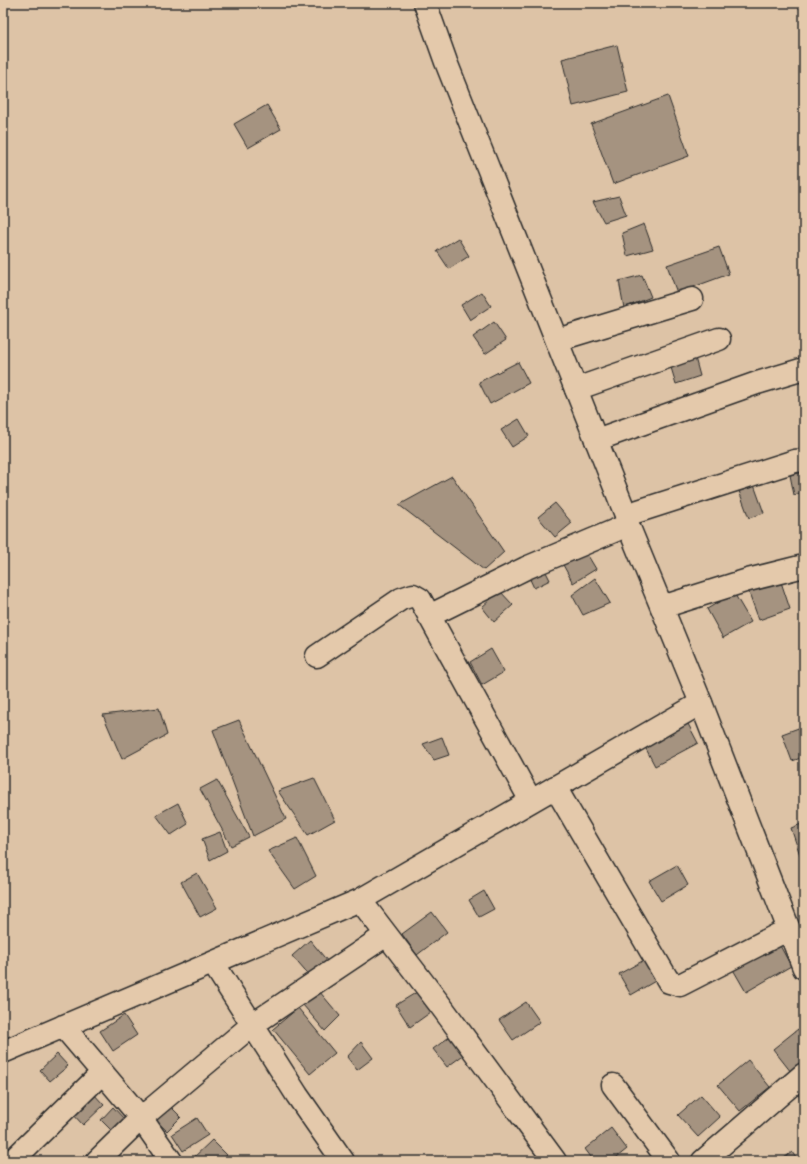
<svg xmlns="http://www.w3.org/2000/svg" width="807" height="1164" font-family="Delius,sans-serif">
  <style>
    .building { fill: #a59380; stroke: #2b2b2b }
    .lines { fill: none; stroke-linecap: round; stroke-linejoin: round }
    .minor-casing { stroke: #2b2b2b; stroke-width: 25 }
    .major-casing { stroke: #2b2b2b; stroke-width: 25 }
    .minor { stroke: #e4c9ab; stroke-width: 22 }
    .major { stroke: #e4c9ab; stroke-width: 22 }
  </style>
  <rect width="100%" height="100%" fill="#ddc3a6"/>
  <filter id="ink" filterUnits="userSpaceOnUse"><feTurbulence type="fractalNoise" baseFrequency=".025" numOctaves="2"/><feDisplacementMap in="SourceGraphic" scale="8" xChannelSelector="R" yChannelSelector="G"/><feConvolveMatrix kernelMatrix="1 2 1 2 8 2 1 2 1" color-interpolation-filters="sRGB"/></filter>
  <g filter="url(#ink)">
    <path class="building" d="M617,45L628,92L573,106L562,59Z
      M668,96L689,156L613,184L591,124Z
      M267,105L281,129L248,148L234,124Z
      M619,196L626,215L604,222L593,202Z
      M644,224L653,249L627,256L622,233Z
      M458,238L469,256L449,269L437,251Z
      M719,247L729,274L677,293L667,265Z
      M642,275L651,297L624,308L619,281Z
      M482,292L491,306L470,320L461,305Z
      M494,322L506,340L485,354L473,337Z
      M694,354L700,376L676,384L669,361Z
      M518,362L529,383L490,404L479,382Z
      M519,419L529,436L512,447L501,430Z
      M804,472V492L794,495L790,475Z
      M452,476L504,552L484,570L399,505Z
      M754,485L764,513L749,518L739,491Z
      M555,503L572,523L555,537L538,517Z
      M584,549L596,569L573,583L562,563Z
      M544,568L550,580L534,588L528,575Z
      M595,578L610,603L583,615L572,595Z
      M780,579L790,609L759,620L748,590Z
      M500,591L513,605L494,622L482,607Z
      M734,593L751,622L723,638L707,609Z
      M491,649L504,672L482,685L470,662Z
      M159,708L167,735L122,759L103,715Z
      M239,720L286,819L253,836L213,730Z
      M687,722L698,743L655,766L644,745Z
      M804,726V757L792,761L782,734Z
      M442,737L449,755L434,760L423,744Z
      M314,778L335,820L308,835L278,791Z
      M217,780L249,837L231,846L200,789Z
      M178,803L188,824L171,835L156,815Z
      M804,823V867L791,828Z
      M220,832L227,851L210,860L202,839Z
      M297,838L316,876L295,889L268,851Z
      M677,865L688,885L661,901L649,881Z
      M197,873L217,908L200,917L181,882Z
      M484,891L494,909L479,917L469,900Z
      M432,912L447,932L417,955L402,934Z
      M310,940L329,963L311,978L292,956Z
      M777,940L791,966L746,992L731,966Z
      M646,959L657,980L631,995L619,974Z
      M319,991L340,1016L325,1031L303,1005Z
      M417,992L431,1012L410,1027L396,1005Z
      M526,1002L540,1022L513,1040L499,1020Z
      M298,1008L335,1053L310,1074L273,1029Z
      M124,1015L137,1035L113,1051L100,1031Z
      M798,1029L804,1038V1062L791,1072L773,1049Z
      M452,1035L466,1053L447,1067L433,1049Z
      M361,1042L373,1058L357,1070L347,1057Z
      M57,1054L68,1066L50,1081L40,1070Z
      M748,1060L770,1087L740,1111L718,1085Z
      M804,1088V1109L797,1091Z
      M92,1092L104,1105L83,1125L71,1112Z
      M701,1095L720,1117L698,1137L678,1115Z
      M168,1104L181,1117L167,1131L154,1119Z
      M113,1107L125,1120L113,1132L101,1120Z
      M197,1118L208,1135L183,1151L172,1134Z
      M611,1128L627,1149L612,1161H594L585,1149Z
      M212,1140L227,1155L221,1161H193L192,1159Z
      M792,1152L798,1161H780Z"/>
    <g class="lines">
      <defs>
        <path id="minor" d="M557,340L692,299
          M576,389L719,339
          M596,440L757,383L804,369
          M626,515L795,461L804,460
          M662,607L748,580L804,566
          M429,616L526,568L628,525
          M317,656L401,599L413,595L420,599L531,801
          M555,787L669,982L680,985L789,929
          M360,900L441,1006L555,1161
          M213,963L297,1095L343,1161
          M63,1026L141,1118L171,1161
          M3,1052L360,900L701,703
          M613,1085L669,1161
          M12,1161L102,1073
          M97,1161L141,1118L252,1025L386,935
          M703,1161L804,1074"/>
        <path id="major" d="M425,3L446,62L626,515L628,525L701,703L804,968"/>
      </defs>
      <use href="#minor" class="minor-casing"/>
      <use href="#major" class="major-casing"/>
      <use href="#minor" class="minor"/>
      <use href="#major" class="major"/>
    </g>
  </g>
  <rect width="807" height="1164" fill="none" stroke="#e4c9ab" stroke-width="16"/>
  <rect x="8" y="8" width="791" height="1148" fill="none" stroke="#2b2b2b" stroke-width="1.5" filter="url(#ink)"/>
</svg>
